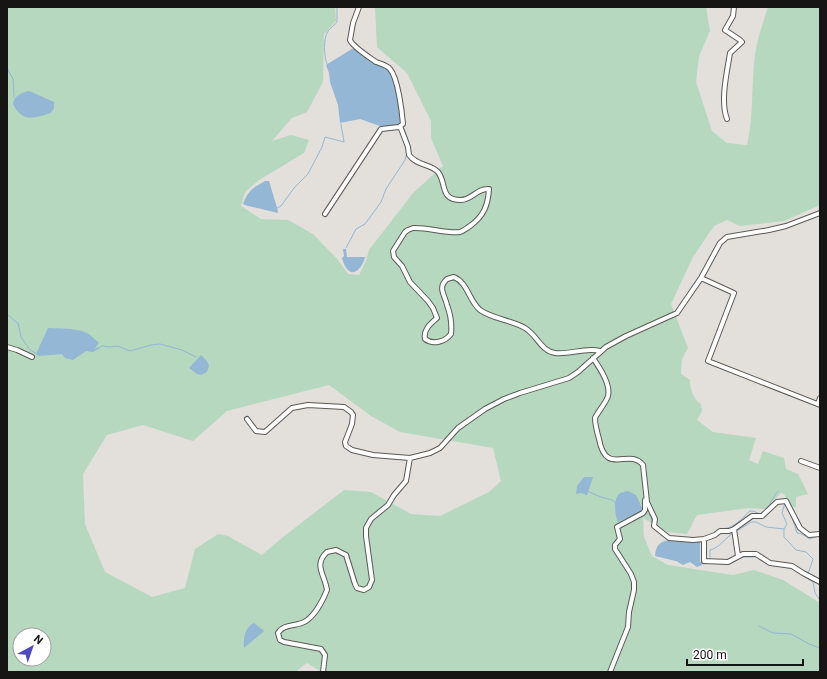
<svg xmlns="http://www.w3.org/2000/svg" width="827" height="679" font-family="Roboto,sans-serif">
  <style>
    .green { fill: #b5d8bf; fill-rule: evenodd }
    .water { fill: #93b7d4 }
    .lines { fill: none; stroke-linecap: round; stroke-linejoin: round }
    .stream { stroke: #93b7d4; stroke-width: 1 }
    .minor-casing { stroke: #5c5955; stroke-width: 6 }
    .minor { stroke: #fff; stroke-width: 4 }
  </style>
  <rect width="100%" height="100%" fill="#e3dfdb"/>
  <path class="green" d="M7,7H335L336,21L324,34L323,82L307,112L292,118L272,141L291,135L309,140L304,153L259,180L245,192L241,206L261,219L288,220L313,234L338,260L348,274L359,275L366,261L369,250L413,193L443,166L431,138V121L407,73L377,47L375,7H706L710,31L699,56L696,82L712,131L727,143L747,145C754,115 751,85 755,55C757,39 763,23 768,7H820V205L784,221L740,226L727,220L714,226L693,257L671,304L688,348L682,359L681,374L690,380C690,389 693,399 701,404L702,411L697,420L713,432L756,438L749,460L758,464L763,451L784,458L786,469L798,474L808,494L796,497V507H791L784,494L781,493L765,509L748,508L697,515L687,534L667,532L643,518L644,537L652,556L668,565L733,575L754,570L783,580L820,603V672H322L307,663L295,672H263L258,671V672H7ZM329,385L371,416L400,432L493,448L501,481L489,492L440,516L411,514L371,492L344,490L283,537L262,555L228,536L218,534L195,549L185,588L152,597L105,572L85,524L83,474L107,435L143,425L193,441L227,411ZM20,635H44V659H20Z"/>
  <path class="water" d="M355,47C365,54 379,61 388,70C398,80 400,110 401,124L398,126L383,127L360,119L340,123L338,105L330,82L329,73L326,65Z
    M29,91L54,102V108L51,113C34,118 22,123 13,104C14,95 22,93 29,91Z
    M265,181H269L278,211L277,213C272,211 246,206 243,204C249,189 252,189 265,181Z
    M343,249H346L347,257H365C364,263 356,278 348,270C345,267 343,262 342,258L344,256Z
    M48,328L71,329L82,331L89,334L99,343L94,349L99,347L100,348L93,352L86,351L73,360L65,358L62,354L39,356L36,354Z
    M201,355L207,361L209,366L207,372L201,375L197,374L189,368Z
    M584,477H593L587,495L581,493L576,494L577,486Z
    M628,491L636,495L643,510L642,512L618,522C615,516 613,500 619,494C621,492 625,492 628,491Z
    M670,540H700V562H702V565L697,567L690,562L683,565L676,561L655,556C656,545 659,542 670,540Z
    M254,623L264,631L244,648C243,638 245,627 254,623Z"/>
  <g class="lines">
    <path class="stream" d="M327,64C324,56 323,39 328,31C330,28 335,25 337,22V7
      M7,68L13,79L14,97
      M404,128L410,145
      M277,208L281,206L294,188L308,174L322,147L325,137L344,142L341,124
      M346,248L356,229L365,224L381,202L386,189L405,160L407,152
      M7,306V310
      M7,314L16,322L18,323L21,337L30,350L37,354
      M100,347L102,346L109,347L118,346L130,351L151,345L160,344L182,350L196,357
      M587,491L601,497L612,500L617,504
      M645,512L651,517L652,522
      M792,517L797,533L802,534L810,539L817,536
      M784,529L787,524L782,513L785,503
      M737,531L751,522H756L766,527L784,529V537L796,550L806,552L813,559L808,574
      M715,533C720,527 724,530 730,527C738,524 743,517 750,511H753L760,514C769,509 772,498 778,491
      M742,557H757
      M759,559L771,565L794,569
      M710,560V550C720,548 725,537 734,533
      M702,564L715,563
      M796,571L813,582L815,593L820,600
      M759,626L773,633L791,634L809,644L820,648"/>
    <defs>
      <path id="minor" d="M727,119C720,101 727,72 730,53L742,42L740,40L725,30L733,16L734,7
        M400,126L408,147L409,155C417,166 431,164 438,172C447,183 439,200 461,200C472,200 477,188 489,189C488,205 484,216 470,226C467,228 463,231 460,232C448,234 427,227 413,228L408,230L405,232L393,251L394,257L402,266L410,282L428,301L433,308L437,318C430,324 423,330 425,339C433,345 445,342 451,334C452,325 450,313 447,305C445,295 437,288 447,279L454,277C468,283 469,301 480,310C493,319 511,320 525,328C537,335 541,351 555,353C570,355 585,347 600,351
        M325,214L381,129L399,127L403,124C402,112 398,78 390,69C387,65 381,64 376,62C369,57 353,47 350,40L353,23L359,7
        M701,278L734,293L708,361L820,405
        M7,347L17,350L32,357
        M593,358C599,367 611,384 608,396C606,403 599,410 595,418C595,425 597,432 599,439C606,477 629,447 643,465L647,502L655,519L654,526L669,538L693,540L704,539L715,535L720,531H729L734,529L752,516H762L777,502L786,501L800,528L809,535L820,534
        M818,404L820,398
        M247,419L256,431L265,432L292,408L308,405L344,407L351,412L353,415L352,424L345,442L346,446L352,450L373,455L410,458L430,453L440,448L458,428L485,409L504,399L520,393L569,378L578,372L606,347L626,336L677,313L701,278L720,243L727,237L769,230L786,226L820,213
        M801,461L820,468
        M734,529L738,556
        M704,539V561L728,562L743,554H756L770,563L792,566L803,573L820,582
        M323,672L325,655L321,649L284,642L280,640L278,633C284,623 297,627 306,621C315,615 323,600 327,590C325,575 313,565 327,552L336,550L346,555L355,584L357,588L364,590L369,587L372,580L366,536V528L371,519L388,505L394,495L406,481L410,458
        M610,672L628,627L629,612L634,590V582L631,574L615,549V545L620,539L617,527L643,513L645,510V500"/>
    </defs>
    <use href="#minor" class="minor-casing"/>
    <use href="#minor" class="minor"/>
  </g>
  <rect width="827" height="679" fill="none" stroke="#161513" stroke-width="16"/>
  <g transform="translate(32 647) rotate(40)"><circle r="19" fill="#ffffff" stroke="#a2a1a1"/>
  <path d="M0-3L7 15L0 10L-7 15Z" fill="#4f4ac1"/>
  <text y="-6" font-size="11" font-weight="bold" text-anchor="middle" fill="#161513">N</text>
  </g>
  <path d="M687 659v6h116v-6" fill="none" stroke="#161513" stroke-width="2"/>
  <text x="693" y="659" font-size="12" fill="#161513" stroke="#ffffff" stroke-width="3" paint-order="stroke">200 m</text>
</svg>
